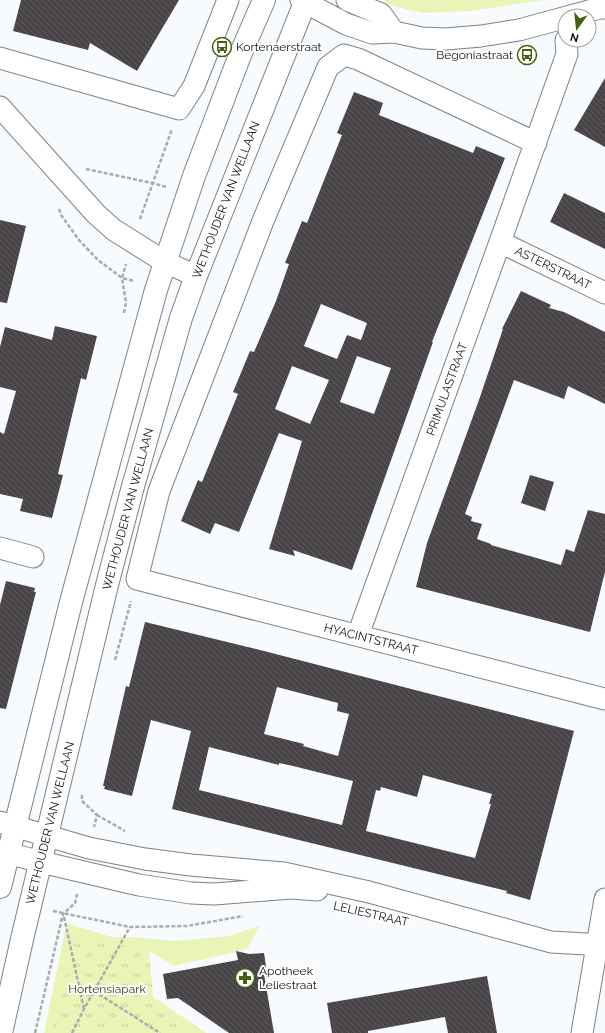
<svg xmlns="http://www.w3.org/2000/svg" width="605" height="1033" font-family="Raleway,sans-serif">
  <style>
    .grass { fill: #e9f4b6 }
    .park { fill: url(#park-tufts) }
    .building { fill: url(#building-back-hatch); fill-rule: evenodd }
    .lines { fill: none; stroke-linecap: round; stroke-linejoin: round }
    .street-casing { stroke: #7e8185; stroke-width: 23 }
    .secondary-casing { stroke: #7e8185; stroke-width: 24 }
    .path { stroke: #a9acae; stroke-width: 2.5; stroke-dasharray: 4 2; stroke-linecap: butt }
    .street { stroke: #fff; stroke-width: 21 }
    .secondary { stroke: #fff; stroke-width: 22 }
    .labels { text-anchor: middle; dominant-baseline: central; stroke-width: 4; stroke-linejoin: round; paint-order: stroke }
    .poi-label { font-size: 12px; fill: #131415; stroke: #fff; text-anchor: start }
    .street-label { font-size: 12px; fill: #131415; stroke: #fff }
    .park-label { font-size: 12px; fill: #383e0f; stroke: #fff }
  </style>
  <defs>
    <pattern id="park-tufts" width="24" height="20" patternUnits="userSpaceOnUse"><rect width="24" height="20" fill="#e9f4b6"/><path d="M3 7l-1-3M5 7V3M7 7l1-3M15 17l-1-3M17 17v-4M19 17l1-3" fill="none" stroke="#c7d09c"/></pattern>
    <pattern id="building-back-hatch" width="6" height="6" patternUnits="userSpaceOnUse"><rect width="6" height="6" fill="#484447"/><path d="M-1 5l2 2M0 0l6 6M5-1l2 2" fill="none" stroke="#5e5b5e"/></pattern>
  </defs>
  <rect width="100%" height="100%" fill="#f8fbfe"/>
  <path class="grass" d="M382,0H543L471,11L423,13L393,6Z
    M68,924L112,937H133L174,941L229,936L260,926L247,949L174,966L149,951L153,997L206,1033H44L66,926Z"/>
  <path class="park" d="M90,939L149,951L153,997L206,1033H51L74,941Z"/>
  <path class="building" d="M21,0H179L137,71L90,43L88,50L13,31Z
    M605,78V147L574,130Z
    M354,92L383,103L379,115L473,153L476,146L505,158L432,342H433L352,570L293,550L295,556L269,549L302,441L279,433L239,532L215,523L210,534L181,521L198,480L202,482L222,433L238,394L233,392L250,351L254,352L276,301L289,264L285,263L302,221L307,223L342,135L337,133ZM321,304L367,323L361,340L347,335L337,359L304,346ZM357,356L391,368L374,414L340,402ZM292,366L329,380L310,424L275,409Z
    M564,193L605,213V249L550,222Z
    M0,220L26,226L7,303L0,302Z
    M521,291L551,305L549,308L564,312L605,332V404L568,386L564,399L514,380L465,514L472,517L471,521L482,524L477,539L491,544V545L561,565L566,549L574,552L588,510L605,514V572L590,632L416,587L427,543L480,397L503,329H502Z
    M55,326L97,336L86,380L81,378L58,474L63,475L52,518L20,511L23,499L0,494V432L4,434L16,391L0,387V347L5,327L52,340Z
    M530,475L554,482L545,511L521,503Z
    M6,581L35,588L34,592H36L6,709L0,708V605Z
    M145,622L264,651L574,731L530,900L506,893L507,891L172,809L191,731L151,720L132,796L104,789L105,786H103L126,686L129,687ZM277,687L338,703L337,711L349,714L338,756L303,746L304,744L264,734ZM209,747L279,765V763L293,766L353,781L342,825L199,790ZM423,775L492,794L489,804H491L475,858L366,831L376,790L380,791L381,787L417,797Z
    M236,951L249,954L264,953L267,973L264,974L274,1033H229L178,998L167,999L163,974L238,960Z
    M487,976L497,1033H448L445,1017L368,1031V1033H332L327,1003Z"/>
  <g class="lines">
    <defs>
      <path id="street" d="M301,0L346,24L372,33L394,32L422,38L446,39L481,36L519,30L600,8H605
        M347,0L381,14L394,32
        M0,58L179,109L194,86L228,0
        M0,107L96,214L114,230L165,262L196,276
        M536,143L358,59L344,55L328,67L263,221L159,491L137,579L605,699
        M500,242L605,293
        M0,548L33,557
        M358,635L500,242L567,54L566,40
        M0,822L89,848L145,859L191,865L284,873L369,892L551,942L605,945
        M0,851L41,862L139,885L191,893L214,894L291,888L317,890
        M582,1033L605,899"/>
      <path id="secondary" d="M0,887L71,602L156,290L194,176L240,55L264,0
        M1,1033L23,935L107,585L132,490L181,318L196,276L306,0"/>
    </defs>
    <use href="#street" class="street-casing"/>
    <use href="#secondary" class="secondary-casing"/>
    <path class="path" d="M86,169L152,183L167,187
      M59,209L61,215L79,240L98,260L122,278L134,281
      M140,219L172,129
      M124,313L126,302L122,278L126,264
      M115,660L131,601
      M82,795V801L97,815L94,827
      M97,815L125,831
      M53,911L130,927L187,926L243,916
      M64,917L84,1009
      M94,991L160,1033
      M35,1033L63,914L75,903L77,894
      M72,1033L84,1009L130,927"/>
    <use href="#street" class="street"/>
    <use href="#secondary" class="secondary"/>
  </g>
  <defs>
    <symbol id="bus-ring" viewBox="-11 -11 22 22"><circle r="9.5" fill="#fff" stroke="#46600e" stroke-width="1.5"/><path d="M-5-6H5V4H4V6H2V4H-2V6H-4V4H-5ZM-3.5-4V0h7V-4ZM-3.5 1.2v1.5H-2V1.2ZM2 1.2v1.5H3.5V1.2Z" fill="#46600e"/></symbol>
    <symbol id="pharmacy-ring" viewBox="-11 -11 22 22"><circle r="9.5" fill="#fff" stroke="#46600e" stroke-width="1.5"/><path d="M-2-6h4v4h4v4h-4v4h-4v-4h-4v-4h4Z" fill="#46600e"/></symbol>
  </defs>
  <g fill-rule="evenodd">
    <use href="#bus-ring" x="211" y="36" width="22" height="22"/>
    <use href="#bus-ring" x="516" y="44" width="22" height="22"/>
    <use href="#pharmacy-ring" x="234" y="967" width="22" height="22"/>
  </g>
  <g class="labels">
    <g class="poi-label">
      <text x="236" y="47">Kortenaerstraat</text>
      <text x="513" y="55" text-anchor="end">Begoniastraat</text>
      <text x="259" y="971">Apotheek<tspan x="259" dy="14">Leliestraat</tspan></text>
    </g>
    <g class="street-label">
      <text transform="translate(226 200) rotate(-69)">WETHOUDER VAN WELLAAN</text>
      <text transform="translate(553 268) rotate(26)">ASTERSTRAAT</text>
      <text transform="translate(447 389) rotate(-70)">PRIMULASTRAAT</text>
      <text transform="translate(128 509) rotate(-75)">WETHOUDER VAN WELLAAN</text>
      <text transform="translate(371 639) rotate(14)">HYACINTSTRAAT</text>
      <text transform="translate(50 823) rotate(-76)">WETHOUDER VAN WELLAAN</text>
      <text transform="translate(371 914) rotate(13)">LELIESTRAAT</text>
    </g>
    <g class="park-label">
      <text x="107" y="989">Hortensiapark</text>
    </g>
  </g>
  <g transform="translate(577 28) rotate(195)"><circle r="19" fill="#ffffff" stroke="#a1a1a1"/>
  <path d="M0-3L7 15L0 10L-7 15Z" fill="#46600e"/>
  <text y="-6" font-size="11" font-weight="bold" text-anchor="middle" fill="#131415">N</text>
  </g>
</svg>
